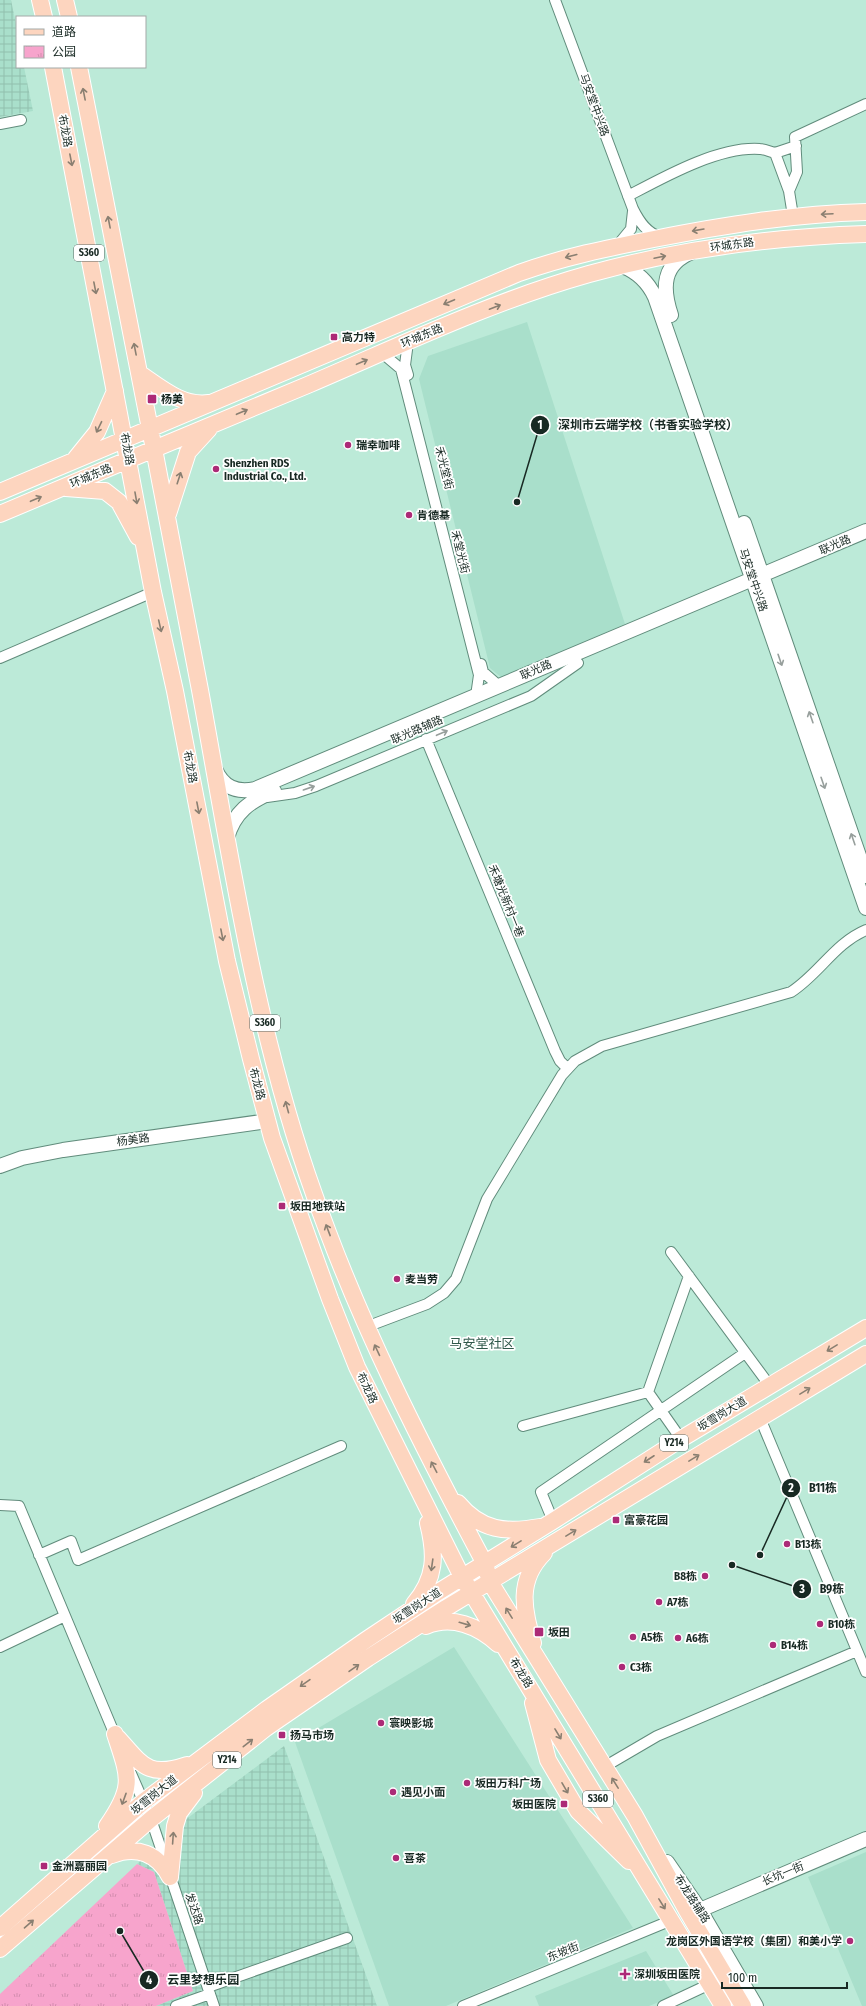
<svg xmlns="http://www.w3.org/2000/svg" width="866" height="2006" font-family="'Fira Sans Condensed','Noto Sans SC',sans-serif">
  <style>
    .built { fill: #a9dfcb }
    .industrial { fill: url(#industrial-grid) }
    .park { fill: url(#park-tufts) }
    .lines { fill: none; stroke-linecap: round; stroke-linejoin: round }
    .street-casing { stroke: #618c7c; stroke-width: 12 }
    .secondary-casing { stroke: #618c7c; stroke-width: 16 }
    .primary-casing { stroke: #fff; stroke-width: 18 }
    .street { stroke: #fff; stroke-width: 10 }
    .secondary { stroke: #fff; stroke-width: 14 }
    .primary { stroke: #fdd5bf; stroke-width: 16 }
    .oneway { stroke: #8a7f71 }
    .oneway2 { stroke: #979f9c }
    .poi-dot { fill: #ac2a77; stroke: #fff; stroke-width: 1.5 }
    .labels { text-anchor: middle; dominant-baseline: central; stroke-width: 3.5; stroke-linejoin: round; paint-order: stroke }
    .shield { fill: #fff; stroke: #5d6965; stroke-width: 1 }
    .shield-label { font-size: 10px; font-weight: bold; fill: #182923 }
    .street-label { font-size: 11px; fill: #182923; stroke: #fff }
    .poi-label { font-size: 11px; font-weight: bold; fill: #182923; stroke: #fff; text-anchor: start }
    .quarter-label { font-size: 13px; fill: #2f584a; stroke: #fff }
    .leader { fill: none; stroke: #182923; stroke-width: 1.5 }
    .callout-dot { fill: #182923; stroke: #fff; stroke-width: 1.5 }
    .mark-label { font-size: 12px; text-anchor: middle; font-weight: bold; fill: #fff }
    .callout-label { font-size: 12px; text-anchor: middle; font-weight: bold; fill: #182923; stroke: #fff; stroke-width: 3.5; stroke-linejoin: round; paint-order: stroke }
  </style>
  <defs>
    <pattern id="industrial-grid" width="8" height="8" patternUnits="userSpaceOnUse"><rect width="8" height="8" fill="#a9dfcb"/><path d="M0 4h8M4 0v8" fill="none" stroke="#91bfae"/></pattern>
    <pattern id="park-tufts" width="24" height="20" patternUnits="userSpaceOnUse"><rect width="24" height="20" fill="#f7a4cc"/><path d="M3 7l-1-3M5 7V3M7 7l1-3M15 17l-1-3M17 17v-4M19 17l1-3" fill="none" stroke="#d38daf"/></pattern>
  </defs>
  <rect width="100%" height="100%" fill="#bcead8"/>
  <path class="built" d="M527,322L625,624L502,678L490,668L419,379L428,356Z
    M454,1647L633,1928L446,2006H389L295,1742Z
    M866,1852V2006H862L808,1877Z
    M646,1951L674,1996L649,2006H539L535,1996Z"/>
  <path class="industrial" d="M0,0H11L17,29V67H24L33,111L0,117Z
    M284,1746L377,2006H156L193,1991L154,1872L137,1864L177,1826Z"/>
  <path class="park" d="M137,1864L154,1872L193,1991L156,2006H0V1994Z"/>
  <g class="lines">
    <defs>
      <path id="street" d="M555,0L633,209C639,221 647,234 661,237
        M0,124L21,120
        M775,153L796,146
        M789,191L793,216
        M628,196C664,177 719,146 760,149C765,149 770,152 775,153L789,191L797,172L795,137L866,104
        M617,246L631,229L633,211
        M382,353L401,369L479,675L476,696
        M408,375L405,365L408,342
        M0,658L153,592
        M481,664L483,672L499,686
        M426,739L555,1051L560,1061L567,1068
        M267,797L295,793L316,786L531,696L578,663
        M671,1252L770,1386
        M366,1327L427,1304L444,1293L456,1279L487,1199L562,1075L575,1061L602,1046L791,992C819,974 835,943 866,930
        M648,1392L681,1439
        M760,1418L866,1672
        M523,1426L648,1392L689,1276
        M0,1505L19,1506L117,1740
        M553,1521L541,1492L745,1353
        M39,1555L71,1541L78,1560L341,1446
        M0,1647L65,1616
        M604,1767L657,1736L857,1651
        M129,1769L151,1819L214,2006
        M208,1987L347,1938
        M176,2006L210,1994
        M463,2006L672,1920
        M663,2006L710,1984"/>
      <path id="secondary" d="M622,266C638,272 648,282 655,297L866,908
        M671,315C662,288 662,264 692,252
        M744,523L866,876
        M215,769C223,787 236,793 255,789L866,531
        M227,838C234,812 250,801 274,791
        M0,1166L22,1158L63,1150L268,1121
        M667,1862L700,1910L756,2006
        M700,1910L866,1839"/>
      <path id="primary" d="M40,0L44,17
        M65,0L69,17
        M53,67L153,592L175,691L227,961L251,1059L272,1138L330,1299L357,1367L462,1577L723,2006
        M79,67C120,275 161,482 200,690C231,859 256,1032 314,1194C359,1323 421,1444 485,1564L490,1582L635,1816L687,1911L743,2006
        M139,373C160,387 182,407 209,403
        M76,458L97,432L115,391
        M66,488L105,491L119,502L138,537
        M0,492L519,273C563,257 608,248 654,239C725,225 794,214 866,212
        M0,514C103,470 207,427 310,384C401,345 493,301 589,274C679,249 772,237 866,234
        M168,514L188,452L209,429
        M458,1503C481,1531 506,1533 540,1527
        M414,1604C436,1578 436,1555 428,1523
        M426,1626C452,1615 478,1626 498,1644
        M533,1643C524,1610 516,1581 544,1553
        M533,1703L548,1760L578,1811L629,1861
        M118,1738C143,1766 148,1778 187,1765
        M107,1826C135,1786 129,1777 115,1734
        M112,1855C137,1845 158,1854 170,1877
        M170,1877L175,1826L179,1813L194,1793
        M0,1928L143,1802L267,1709L366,1640L435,1594L553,1521L681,1439L866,1328
        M0,1949L151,1819L266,1728L368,1658L446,1608L866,1354"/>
    </defs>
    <use href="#street" class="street-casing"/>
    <use href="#secondary" class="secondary-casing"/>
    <use href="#primary" class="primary-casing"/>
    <use href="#street" class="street"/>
    <use href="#secondary" class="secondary"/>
    <use href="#primary" class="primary"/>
  </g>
  <defs><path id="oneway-shaft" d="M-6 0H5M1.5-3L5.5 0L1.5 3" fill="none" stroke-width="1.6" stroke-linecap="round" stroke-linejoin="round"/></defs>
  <g class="oneway">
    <use href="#oneway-shaft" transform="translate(84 94) rotate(-101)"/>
    <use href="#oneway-shaft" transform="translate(71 160) rotate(79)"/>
    <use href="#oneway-shaft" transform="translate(827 214) rotate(177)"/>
    <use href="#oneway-shaft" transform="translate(109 222) rotate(-101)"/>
    <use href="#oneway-shaft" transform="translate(698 230) rotate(170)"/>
    <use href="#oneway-shaft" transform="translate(571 256) rotate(165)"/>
    <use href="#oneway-shaft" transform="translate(660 257) rotate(-12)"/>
    <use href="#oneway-shaft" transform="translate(95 288) rotate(79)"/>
    <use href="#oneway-shaft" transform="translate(449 302) rotate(157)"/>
    <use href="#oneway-shaft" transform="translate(495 307) rotate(-21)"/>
    <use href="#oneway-shaft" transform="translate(135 349) rotate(-101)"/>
    <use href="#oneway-shaft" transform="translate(362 362) rotate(-23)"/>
    <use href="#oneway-shaft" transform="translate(242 412) rotate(-23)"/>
    <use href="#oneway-shaft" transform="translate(99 427) rotate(116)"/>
    <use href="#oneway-shaft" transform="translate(179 478) rotate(-72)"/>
    <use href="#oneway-shaft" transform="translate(136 498) rotate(80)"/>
    <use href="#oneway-shaft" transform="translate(36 499) rotate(-23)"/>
    <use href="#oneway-shaft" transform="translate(160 626) rotate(77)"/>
    <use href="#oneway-shaft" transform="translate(198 808) rotate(79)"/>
    <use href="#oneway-shaft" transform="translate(222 935) rotate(79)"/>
    <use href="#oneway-shaft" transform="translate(287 1107) rotate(-105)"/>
    <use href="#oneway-shaft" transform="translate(328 1230) rotate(-111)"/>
    <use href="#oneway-shaft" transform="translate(832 1348) rotate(149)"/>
    <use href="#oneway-shaft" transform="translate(377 1350) rotate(-115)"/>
    <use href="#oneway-shaft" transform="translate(805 1391) rotate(-31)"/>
    <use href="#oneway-shaft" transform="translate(694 1458) rotate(-31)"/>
    <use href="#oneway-shaft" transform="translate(649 1459) rotate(147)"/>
    <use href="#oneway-shaft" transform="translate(434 1467) rotate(-118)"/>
    <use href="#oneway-shaft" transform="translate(571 1533) rotate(-31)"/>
    <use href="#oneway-shaft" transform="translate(516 1544) rotate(148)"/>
    <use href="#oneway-shaft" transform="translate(432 1565) rotate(98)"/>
    <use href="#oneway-shaft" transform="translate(509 1613) rotate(-122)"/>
    <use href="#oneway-shaft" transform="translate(465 1624) rotate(16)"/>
    <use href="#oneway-shaft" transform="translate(354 1668) rotate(-35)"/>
    <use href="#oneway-shaft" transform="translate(305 1683) rotate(145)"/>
    <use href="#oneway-shaft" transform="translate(558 1734) rotate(59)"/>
    <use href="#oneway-shaft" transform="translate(248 1743) rotate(-38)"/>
    <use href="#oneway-shaft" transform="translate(615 1783) rotate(-122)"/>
    <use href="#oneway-shaft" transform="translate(565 1788) rotate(60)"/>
    <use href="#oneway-shaft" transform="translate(124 1799) rotate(110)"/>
    <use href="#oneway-shaft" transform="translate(173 1838) rotate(-86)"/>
    <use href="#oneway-shaft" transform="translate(662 1904) rotate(58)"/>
    <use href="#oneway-shaft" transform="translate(29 1924) rotate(-41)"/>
  </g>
  <g class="oneway2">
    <use href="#oneway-shaft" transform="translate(780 660) rotate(71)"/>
    <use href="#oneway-shaft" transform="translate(811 717) rotate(-109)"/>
    <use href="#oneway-shaft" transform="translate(442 733) rotate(-23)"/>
    <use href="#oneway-shaft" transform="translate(823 783) rotate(71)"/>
    <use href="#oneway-shaft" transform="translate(309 788) rotate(-19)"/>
    <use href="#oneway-shaft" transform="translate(853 839) rotate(-109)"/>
  </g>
  <g class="poi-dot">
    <rect x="330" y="333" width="8" height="8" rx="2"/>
    <rect x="147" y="394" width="10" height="10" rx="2"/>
    <circle cx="348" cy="445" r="4"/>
    <circle cx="216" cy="469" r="4"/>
    <circle cx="409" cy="515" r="4"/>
    <rect x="278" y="1202" width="8" height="8" rx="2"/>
    <circle cx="397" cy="1279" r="4"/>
    <rect x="612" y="1516" width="8" height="8" rx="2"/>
    <circle cx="787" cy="1544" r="4"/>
    <circle cx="705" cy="1576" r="4"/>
    <circle cx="659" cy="1602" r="4"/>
    <circle cx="820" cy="1624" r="4"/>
    <rect x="534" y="1627" width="10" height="10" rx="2"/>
    <circle cx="633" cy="1637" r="4"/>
    <circle cx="678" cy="1638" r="4"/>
    <circle cx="773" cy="1645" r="4"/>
    <circle cx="622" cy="1667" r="4"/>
    <circle cx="381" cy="1723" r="4"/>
    <rect x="278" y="1731" width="8" height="8" rx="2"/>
    <circle cx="467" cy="1783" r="4"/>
    <circle cx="393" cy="1792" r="4"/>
    <rect x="560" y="1800" width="8" height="8" rx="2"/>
    <circle cx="396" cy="1858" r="4"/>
    <rect x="40" y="1862" width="8" height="8" rx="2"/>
    <circle cx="850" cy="1941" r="4"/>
    <path d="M623 1968h4v4h4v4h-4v4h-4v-4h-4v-4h4z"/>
  </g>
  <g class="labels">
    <g class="shield">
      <rect x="74" y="245" width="30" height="16" rx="3"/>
      <rect x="250" y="1015" width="30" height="16" rx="3"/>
      <rect x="660" y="1435" width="28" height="16" rx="3"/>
      <rect x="213" y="1752" width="28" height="16" rx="3"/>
      <rect x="583" y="1791" width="30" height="16" rx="3"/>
    </g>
    <g class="shield-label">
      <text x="89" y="253">S360</text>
      <text x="265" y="1023">S360</text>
      <text x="674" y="1443">Y214</text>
      <text x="227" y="1760">Y214</text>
      <text x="598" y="1799">S360</text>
    </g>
    <g class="street-label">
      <text transform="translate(594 105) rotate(70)">马安堂中兴路</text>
      <text transform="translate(65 131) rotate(79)">布龙路</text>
      <text transform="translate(732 245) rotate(-8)">环城东路</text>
      <text transform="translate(422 336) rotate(-23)">环城东路</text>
      <text transform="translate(127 449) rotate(79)">布龙路</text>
      <text transform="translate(444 468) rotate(76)">禾光堂街</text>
      <text transform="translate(91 476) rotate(-23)">环城东路</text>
      <text transform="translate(835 545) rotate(-23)">联光路</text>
      <text transform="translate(460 552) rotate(76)">禾堂光街</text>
      <text transform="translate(753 580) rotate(71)">马安堂中兴路</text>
      <text transform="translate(536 670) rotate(-23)">联光路</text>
      <text transform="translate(417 730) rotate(-23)">联光路辅路</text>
      <text transform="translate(190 767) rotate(79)">布龙路</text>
      <text transform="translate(506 901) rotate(68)">禾塘光新村一巷</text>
      <text transform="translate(257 1084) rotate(75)">布龙路</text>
      <text transform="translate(133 1140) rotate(-8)">杨美路</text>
      <text transform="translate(367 1388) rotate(65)">布龙路</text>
      <text transform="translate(722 1414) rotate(-31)">坂雪岗大道</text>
      <text transform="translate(417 1606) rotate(-33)">坂雪岗大道</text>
      <text transform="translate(521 1673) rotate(58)">布龙路</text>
      <text transform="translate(154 1795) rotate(-38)">坂雪岗大道</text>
      <text transform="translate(783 1874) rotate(-23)">长坑一街</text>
      <text transform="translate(692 1899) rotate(57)">布龙路辅路</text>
      <text transform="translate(194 1909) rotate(71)">发达路</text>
      <text transform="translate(563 1952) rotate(-22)">东坡街</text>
    </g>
    <g class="poi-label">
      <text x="342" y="337">高力特</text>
      <text x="161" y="399">杨美</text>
      <text x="356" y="445">瑞幸咖啡</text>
      <text x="224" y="463">Shenzhen RDS<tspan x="224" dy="13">Industrial Co., Ltd.</tspan></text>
      <text x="417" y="515">肯德基</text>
      <text x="290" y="1206">坂田地铁站</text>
      <text x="405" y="1279">麦当劳</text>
      <text x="624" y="1520">富豪花园</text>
      <text x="795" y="1544">B13栋</text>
      <text x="697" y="1576" text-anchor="end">B8栋</text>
      <text x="667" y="1602">A7栋</text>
      <text x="828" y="1624">B10栋</text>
      <text x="548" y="1632">坂田</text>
      <text x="641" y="1637">A5栋</text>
      <text x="686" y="1638">A6栋</text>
      <text x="781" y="1645">B14栋</text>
      <text x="630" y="1667">C3栋</text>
      <text x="389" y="1723">寰映影城</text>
      <text x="290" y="1735">扬马市场</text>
      <text x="475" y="1783">坂田万科广场</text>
      <text x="401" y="1792">遇见小面</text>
      <text x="556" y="1804" text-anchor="end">坂田医院</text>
      <text x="404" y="1858">喜茶</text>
      <text x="52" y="1866">金洲嘉丽园</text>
      <text x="842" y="1941" text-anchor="end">龙岗区外国语学校（集团）和美小学</text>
      <text x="634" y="1974">深圳坂田医院</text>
    </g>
    <g class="quarter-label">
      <text x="482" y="1343">马安堂社区</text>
    </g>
  </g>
  <path class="leader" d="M517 502L540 425M760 1555L791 1488M732 1565L802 1589M120 1931L149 1980"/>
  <g class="callout-dot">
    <circle cx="517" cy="502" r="4"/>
    <circle cx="760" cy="1555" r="4"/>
    <circle cx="732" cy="1565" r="4"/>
    <circle cx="120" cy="1931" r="4"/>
    <circle cx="540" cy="425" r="10"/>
    <circle cx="791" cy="1488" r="10"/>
    <circle cx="802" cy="1589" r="10"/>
    <circle cx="149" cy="1980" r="10"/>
  </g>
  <g class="mark-label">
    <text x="540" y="429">1</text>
    <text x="791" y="1492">2</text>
    <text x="802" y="1593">3</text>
    <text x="149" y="1984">4</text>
  </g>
  <g class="callout-label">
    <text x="648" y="429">深圳市云端学校（书香实验学校）</text>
    <text x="823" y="1492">B11栋</text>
    <text x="832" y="1593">B9栋</text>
    <text x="203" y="1984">云里梦想乐园</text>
  </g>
  <rect x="16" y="16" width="130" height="52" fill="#ffffff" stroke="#a3a9a7"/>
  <rect x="24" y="29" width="20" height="6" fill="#fdd5bf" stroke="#a3a9a7"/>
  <text x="52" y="36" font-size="12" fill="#182923">道路</text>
  <rect x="24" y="46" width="20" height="12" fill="url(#park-tufts)" stroke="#a3a9a7"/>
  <text x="52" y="56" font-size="12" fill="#182923">公园</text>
  <path d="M722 1982v6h125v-6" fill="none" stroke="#182923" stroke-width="2"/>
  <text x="728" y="1982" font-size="12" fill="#182923" stroke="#ffffff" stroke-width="3" paint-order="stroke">100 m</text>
</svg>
